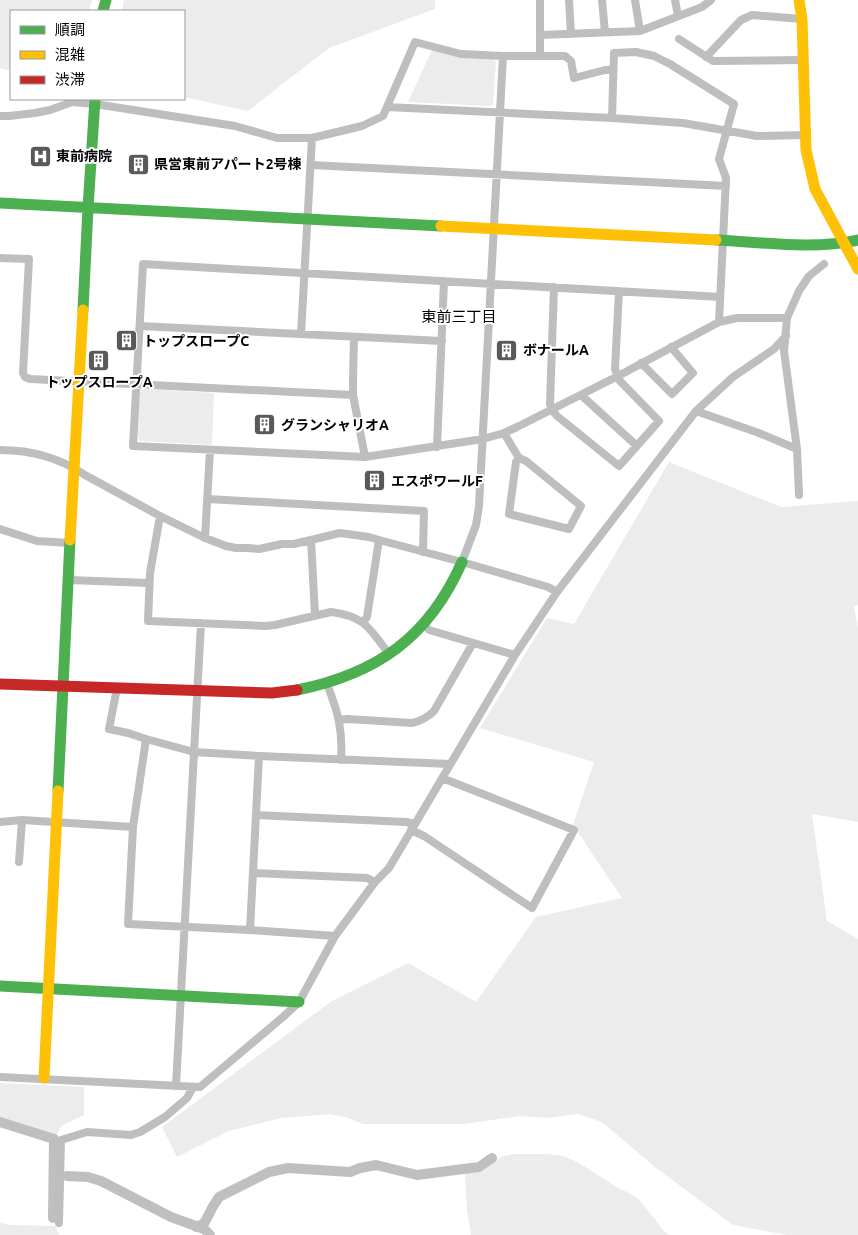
<svg xmlns="http://www.w3.org/2000/svg" width="858" height="1235" font-family="Ubuntu,'Noto Sans JP',sans-serif">
  <style>
    .green { fill: #ececec }
    .lines { fill: none; stroke-linecap: round; stroke-linejoin: round }
    .canal { stroke: #bfbfbf; stroke-width: 10 }
    .street { stroke: #bebebe; stroke-width: 8 }
    .fast { stroke: #4caf50; stroke-width: 11 }
    .slow { stroke: #ffc107; stroke-width: 11 }
    .jam { stroke: #c62828; stroke-width: 11 }
    .labels { text-anchor: middle; dominant-baseline: central; stroke-width: 4; stroke-linejoin: round; paint-order: stroke }
    .poi-label { font-size: 14px; font-weight: bold; fill: #000; stroke: #fff; text-anchor: start }
    .neighbourhood-label { font-size: 15px; fill: #000; stroke: #fff }
  </style>
  <rect width="100%" height="100%" fill="#fff"/>
  <path class="green" d="M0,0H92L89,11H11V71L0,68Z
    M124,0H435V9L329,48L248,111L184,97V11H122Z
    M432,50L491,58L496,62L493,104L490,106L408,102Z
    M145,389L214,393L212,445L140,441L138,437L140,392Z
    M669,462L781,507L858,501V605L854,606L858,630V822L812,814L827,921L858,939V1235H787L733,1225L656,1168L602,1122L578,1114L547,1118L519,1116L465,1124H363L346,1117L330,1114L281,1118L229,1131L177,1157L162,1127L332,1001L408,963L476,1002L536,917L622,898L573,825L594,762L480,728L547,618L574,624Z
    M0,1083L84,1087V1115L61,1126L56,1137L0,1119Z
    M513,1154H545L564,1156L579,1163L615,1186L633,1195L641,1202L665,1232L670,1235H471L467,1210L465,1174L479,1170L501,1157Z
    M0,1222L9,1225L56,1226L57,1231L60,1235H0Z"/>
  <g class="lines">
    <path class="canal" d="M0,1122L54,1139L53,1218
      M67,1176L88,1177L101,1181L171,1217L204,1229L210,1235
      M196,1227L201,1225L205,1222L212,1208L219,1197L269,1172L288,1168L350,1172L360,1168L376,1165L417,1175L479,1167L492,1158"/>
    <path class="street" d="M569,0L571,34
      M602,0L605,32
      M635,0L640,31
      M675,0L678,16
      M540,35L640,31L702,7L711,0
      M679,39L713,61L804,60
      M540,56V0
      M706,57L741,20L752,15L802,19
      M387,107L612,118L683,123L757,136L806,135
      M0,116H9L35,113L50,110L72,102L95,104L235,126L277,138H312L362,126L383,116L415,42L461,54L503,56H565L571,61L574,78L605,70H613
      M612,118L614,53L636,52L654,56L670,64L734,104L719,159L726,178L719,322
      M311,165L726,186
      M0,258L29,259L23,373L25,377L30,379L353,395
      M554,287L550,404L552,410L557,416L619,466L659,421L620,381L615,369L619,291
      M720,297L143,264L133,446L365,457L483,439L504,433L517,427L618,376L719,322L737,318H787
      M140,326L442,341
      M301,334L312,138
      M354,337L353,380V395L365,457
      M641,363L672,394L693,373L671,347
      M581,395L637,446
      M696,411L759,433L797,449
      M504,433L519,458L516,462L509,514L569,529L581,506L526,461L519,458
      M437,447L444,281
      M0,450C30,450 60,458 85,475L160,516L205,538L226,546L236,548H248L259,549L282,544H294L340,533L369,537L379,540L462,562L548,587L557,592
      M799,495L797,449L784,351L787,318L799,291L809,276L824,264
      M208,499L424,511L423,552
      M160,516L150,573L148,621L265,626L275,625L331,612C365,616 370,629 389,654
      M0,529L37,541L70,543
      M205,538L210,450
      M311,540L315,615
      M462,562L476,525L479,506L503,56
      M69,580L149,583
      M363,622L367,617L379,540
      M423,624L429,630L515,655
      M327,684C338,712 343,730 341,760
      M117,688L109,729L128,733L146,739L194,752L259,756L450,764
      M339,720L348,719L412,723C421,721 427,718 434,711L473,643
      M146,739L133,827L128,924L250,930L335,936
      M256,815L406,822L415,824
      M0,822L22,820L133,827
      M411,830L424,836L532,908L574,830L442,778
      M19,862L22,820
      M253,873L367,878L375,882
      M250,930L259,756
      M0,1077L200,1087L283,1017L299,1002L335,936L375,882L389,868L515,655L557,592L696,411L733,377L774,349L786,336
      M176,1086L201,623
      M59,1223L61,1140L87,1132L131,1135L140,1132L165,1117L187,1098L193,1087"/>
    <path class="fast" d="M103,11L106,0
      M0,203L441,226
      M716,240C762,242 813,250 858,240
      M83,310L88,208L95,99
      M297,690C377,674 429,637 462,562
      M58,791L70,540
      M0,986L299,1002"/>
    <path class="slow" d="M799,0L802,19L806,150L815,189L858,269
      M441,226L716,240
      M70,540L83,310
      M44,1078L58,791"/>
    <path class="jam" d="M0,684L272,693L297,690"/>
  </g>
  <defs>
    <symbol id="hospital-square" viewBox="-11 -11 22 22"><rect x="-9" y="-9" width="18" height="18" rx="4" fill="#595959" stroke="#fff"/><path d="M-5-5h3v3.5h4V-5h3V5h-3V1.5h-4V5h-3Z" fill="#fff"/></symbol>
    <symbol id="building-square" viewBox="-11 -11 22 22"><rect x="-9" y="-9" width="18" height="18" rx="4" fill="#595959" stroke="#fff"/><path d="M-4-6H4V6H1V3H-1V6H-4ZM-2.5-4.3h1.7v1.8h-1.7ZM.8-4.3h1.7v1.8H.8ZM-2.5-1h1.7V.8h-1.7ZM.8-1h1.7V.8H.8Z" fill="#fff"/></symbol>
  </defs>
  <g fill-rule="evenodd">
    <use href="#hospital-square" x="28" y="144" width="25" height="25"/>
    <use href="#building-square" x="126" y="152" width="25" height="25"/>
    <use href="#building-square" x="114" y="328" width="25" height="25"/>
    <use href="#building-square" x="494" y="338" width="25" height="25"/>
    <use href="#building-square" x="86" y="348" width="25" height="25"/>
    <use href="#building-square" x="252" y="412" width="25" height="25"/>
    <use href="#building-square" x="362" y="468" width="25" height="25"/>
  </g>
  <g class="labels">
    <g class="poi-label">
      <text x="56" y="156">東前病院</text>
      <text x="154" y="164">県営東前アパート2号棟</text>
      <text x="143" y="341">トップスロープC</text>
      <text x="523" y="350">ボナールA</text>
      <text x="99" y="382" text-anchor="middle">トップスロープA</text>
      <text x="281" y="425">グランシャリオA</text>
      <text x="391" y="481">エスポワールF</text>
    </g>
    <g class="neighbourhood-label">
      <text x="459" y="316">東前三丁目</text>
    </g>
  </g>
  <rect x="10" y="10" width="175" height="90" fill="#ffffff" stroke="#999999"/>
  <rect x="20" y="26" width="25" height="8" fill="#4caf50" stroke="#999999"/>
  <text x="55" y="35" font-size="15" fill="#000000">順調</text>
  <rect x="20" y="51" width="25" height="8" fill="#ffc107" stroke="#999999"/>
  <text x="55" y="60" font-size="15" fill="#000000">混雑</text>
  <rect x="20" y="76" width="25" height="8" fill="#c62828" stroke="#999999"/>
  <text x="55" y="85" font-size="15" fill="#000000">渋滞</text>
</svg>
